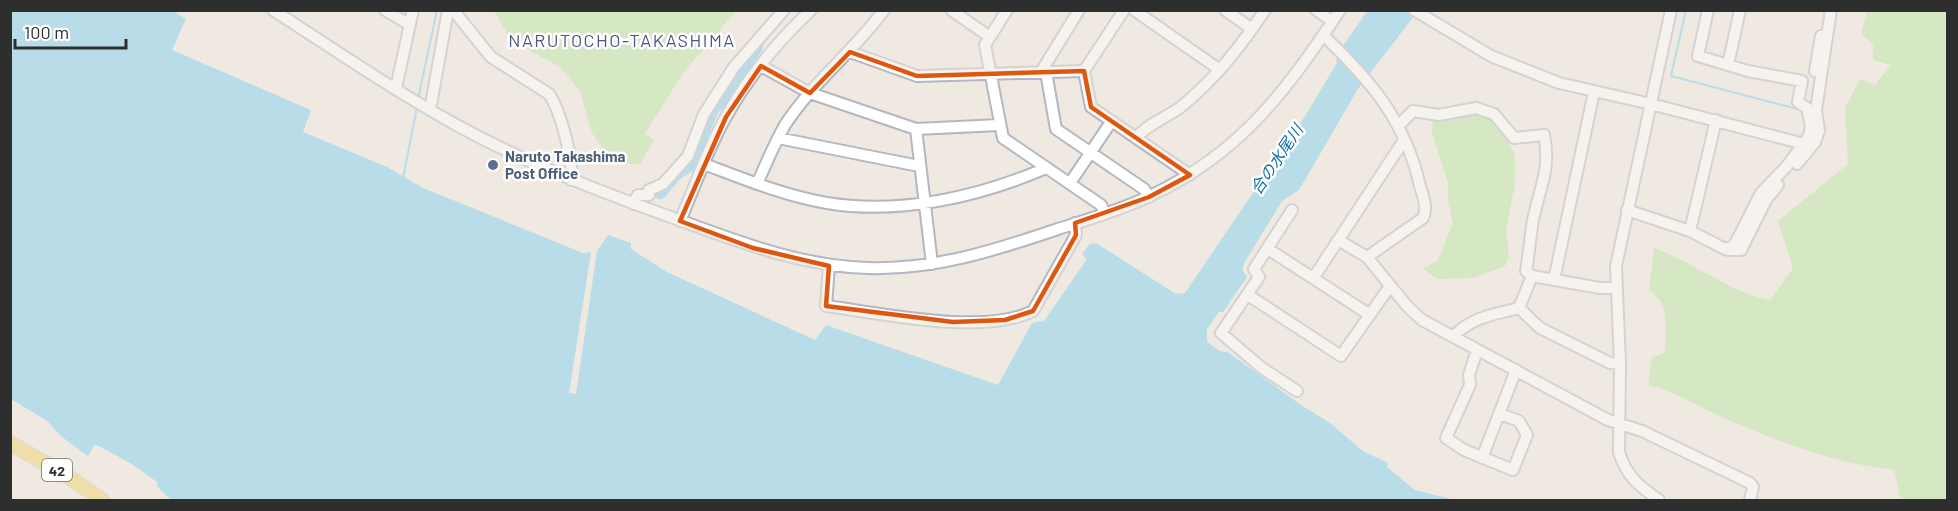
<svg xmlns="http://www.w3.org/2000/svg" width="1958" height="511" font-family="Barlow,'Noto Sans JP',sans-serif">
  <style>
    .green { fill: #b6e59e }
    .water { fill: #75cff0 }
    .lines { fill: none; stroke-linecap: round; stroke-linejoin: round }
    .stream { stroke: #75cff0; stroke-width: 2 }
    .river { stroke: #75cff0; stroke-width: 14 }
    .minor-casing { stroke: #b4b7c1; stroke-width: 14 }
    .major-casing { stroke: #c9c9c9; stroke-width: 16 }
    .minor { stroke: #fff; stroke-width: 10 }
    .major { stroke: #f2d163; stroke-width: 14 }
    .marked { fill: none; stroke: #df570e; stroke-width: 4.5; stroke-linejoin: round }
    .service-dot { fill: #5c6f8a; stroke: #fff; stroke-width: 2 }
    .labels { text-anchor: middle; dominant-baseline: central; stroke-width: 5; stroke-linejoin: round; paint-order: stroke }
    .shield { fill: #fff; stroke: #6d6d6d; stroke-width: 1.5 }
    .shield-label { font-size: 14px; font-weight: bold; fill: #2e2e2e }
    .service-label { font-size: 15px; font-weight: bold; fill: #4e5e75; stroke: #fff; text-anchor: start }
    .water-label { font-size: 16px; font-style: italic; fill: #0d6fa3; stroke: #fff }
    .quarter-label { font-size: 18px; letter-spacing: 1.5px; fill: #4d5680; stroke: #fff }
  </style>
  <rect width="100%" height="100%" fill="#efe9e1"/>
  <path class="green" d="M494,11H736L683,73L645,134L654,140L640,164H627L617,154L603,149L592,133L580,92L561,68L511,40Z
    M1867,11H1947V500H1901L1894,470C1835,463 1782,443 1728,420C1702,409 1675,391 1648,385L1652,357L1665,353C1665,330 1671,303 1649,291L1654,248C1694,262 1728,292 1770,300L1793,268L1778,221L1848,164L1845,108L1860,79L1875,85L1891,65L1873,60V44L1861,34Z
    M1466,111L1494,119L1515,154V183L1506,229L1509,256L1505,266L1473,278L1437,279L1423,269L1438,260L1453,223L1448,201V183L1432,132L1433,116Z"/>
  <path class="water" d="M11,11H174L186,19L172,50L311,110L303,132L387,167L423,188L583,253L591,252L569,393L576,394L597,251L608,235L631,243V249L667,272L815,340L826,325L998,385L1032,323L1044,321L1087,259L1082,254L1090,244L1096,243L1176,294L1185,293L1307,113L1337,63L1336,56L1367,11H1418L1358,89L1299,190L1282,201L1243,265V271L1247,277L1223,312H1219L1207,329V342L1220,351L1229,353L1301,405L1330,423L1363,451L1388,463L1387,467L1415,490L1455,500H171L157,486V482L132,464L95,444L88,456L62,437L47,421L11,399Z"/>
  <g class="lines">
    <path class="stream" d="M1686,10L1671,76L1801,110
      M418,99L437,10
      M403,178L417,107"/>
    <path class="river" d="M660,192L677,172L688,166L713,107L719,103L756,47"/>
    <defs>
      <path id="minor" d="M273,10C335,50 396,92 460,127C530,165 604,193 679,220C742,243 801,266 868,268C935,270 996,250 1058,229C1089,219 1121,210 1150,196C1241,153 1286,91 1340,10
        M385,10L410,25
        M453,10L491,57L549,94C560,110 574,161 571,180
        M951,10L990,37
        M1007,10L985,45L1003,138L1101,205L1105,214
        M1124,10L1084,71L1091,107L1190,175
        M1134,10L1220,70
        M1225,10L1252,29
        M1316,10L1332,21
        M1414,10L1491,56L1559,83L1651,104L1804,144
        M1708,10L1698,56L1728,65
        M1323,35C1371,81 1405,120 1420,186C1423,196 1428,208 1423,218L1367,257
        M850,52L917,76L1084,71
        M761,66L810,93L916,129L999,125
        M1815,71L1821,36
        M1041,72L1079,10
        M1046,72L1056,129L1144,189L1149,197
        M396,88L413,10
        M430,110L448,10
        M1399,125L1413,111L1439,115L1476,108L1494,114L1514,138L1544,135C1551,170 1540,186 1533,220C1530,237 1529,255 1526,271L1532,276L1600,288H1615
        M916,129L932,264
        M778,138L919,166
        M1136,138C1147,124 1168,117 1182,106C1216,78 1241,46 1265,10
        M704,164C744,179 785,196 827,203C899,215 979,197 1046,168
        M1797,164L1815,142L1819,131L1816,110L1831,10
        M1070,183L1111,122
        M757,184C766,164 774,144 785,125C812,83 854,51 884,10
        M633,204L638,195H649V190L663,184L688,156L704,114L734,67L784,10
        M1292,210L1254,269L1259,277L1221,333L1262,368L1297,391
        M1627,210L1690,231L1725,249L1734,246L1761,193L1787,166L1809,136L1811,126L1807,108L1798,102L1802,81L1748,71L1728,65L1740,10
        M680,221C695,186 708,148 727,115C749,76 778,41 811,10
        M1690,231L1716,120
        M1338,240L1367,257L1407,306L1422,320L1608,420L1642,431L1750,483L1753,487L1750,500
        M1268,249L1370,315
        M1728,250H1741L1766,200L1778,185
        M829,266L826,306C880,313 984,336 1033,311L1076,235L1075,223
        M1314,277L1404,140
        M1554,280L1594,92
        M1248,295L1341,356L1390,286
        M1519,308L1540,328L1610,363L1620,364
        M1454,336C1471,317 1496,314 1519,308L1532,276
        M1477,350L1469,375L1470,385L1446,438L1464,450L1513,470L1527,435L1519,421L1500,414
        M1482,458L1516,370
        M1659,500C1640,487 1626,476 1619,452L1620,364L1616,266L1671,10"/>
      <path id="major" d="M10,443L69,477L102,500"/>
    </defs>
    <use href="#minor" class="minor-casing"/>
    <use href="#major" class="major-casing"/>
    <use href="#minor" class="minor"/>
    <use href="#major" class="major"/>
  </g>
  <path d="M0 0H1958V511H0ZM850,52L917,76L1084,71L1091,107L1190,175L1149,197L1075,223L1076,235L1033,311L1005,320L953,322L826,306L829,266L753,248L680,221L726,117L761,66L810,93Z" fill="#efe9e1" fill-opacity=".55" fill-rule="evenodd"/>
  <path class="marked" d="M850,52L917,76L1084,71L1091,107L1190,175L1149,197L1075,223L1076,235L1033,311L1005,320L953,322L826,306L829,266L753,248L680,221L726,117L761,66L810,93Z"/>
  <circle class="service-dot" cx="493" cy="165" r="6"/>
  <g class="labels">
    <rect class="shield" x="42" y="459" width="30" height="22" rx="4.5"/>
    <g class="shield-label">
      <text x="57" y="470">42</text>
    </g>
    <g class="service-label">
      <text x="505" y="156">Naruto Takashima<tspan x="505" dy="17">Post Office</tspan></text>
    </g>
    <g class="water-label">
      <text transform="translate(1276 159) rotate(-56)">合の水尾川</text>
    </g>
    <g class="quarter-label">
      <text x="622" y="40">NARUTOCHO-TAKASHIMA</text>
    </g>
  </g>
  <rect width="1958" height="511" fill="none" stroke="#2e2e2e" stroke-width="24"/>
  <path d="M15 39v9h111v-9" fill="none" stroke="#2e2e2e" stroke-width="3"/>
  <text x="24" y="39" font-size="18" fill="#2e2e2e" stroke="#ffffff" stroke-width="4.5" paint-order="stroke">100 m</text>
</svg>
